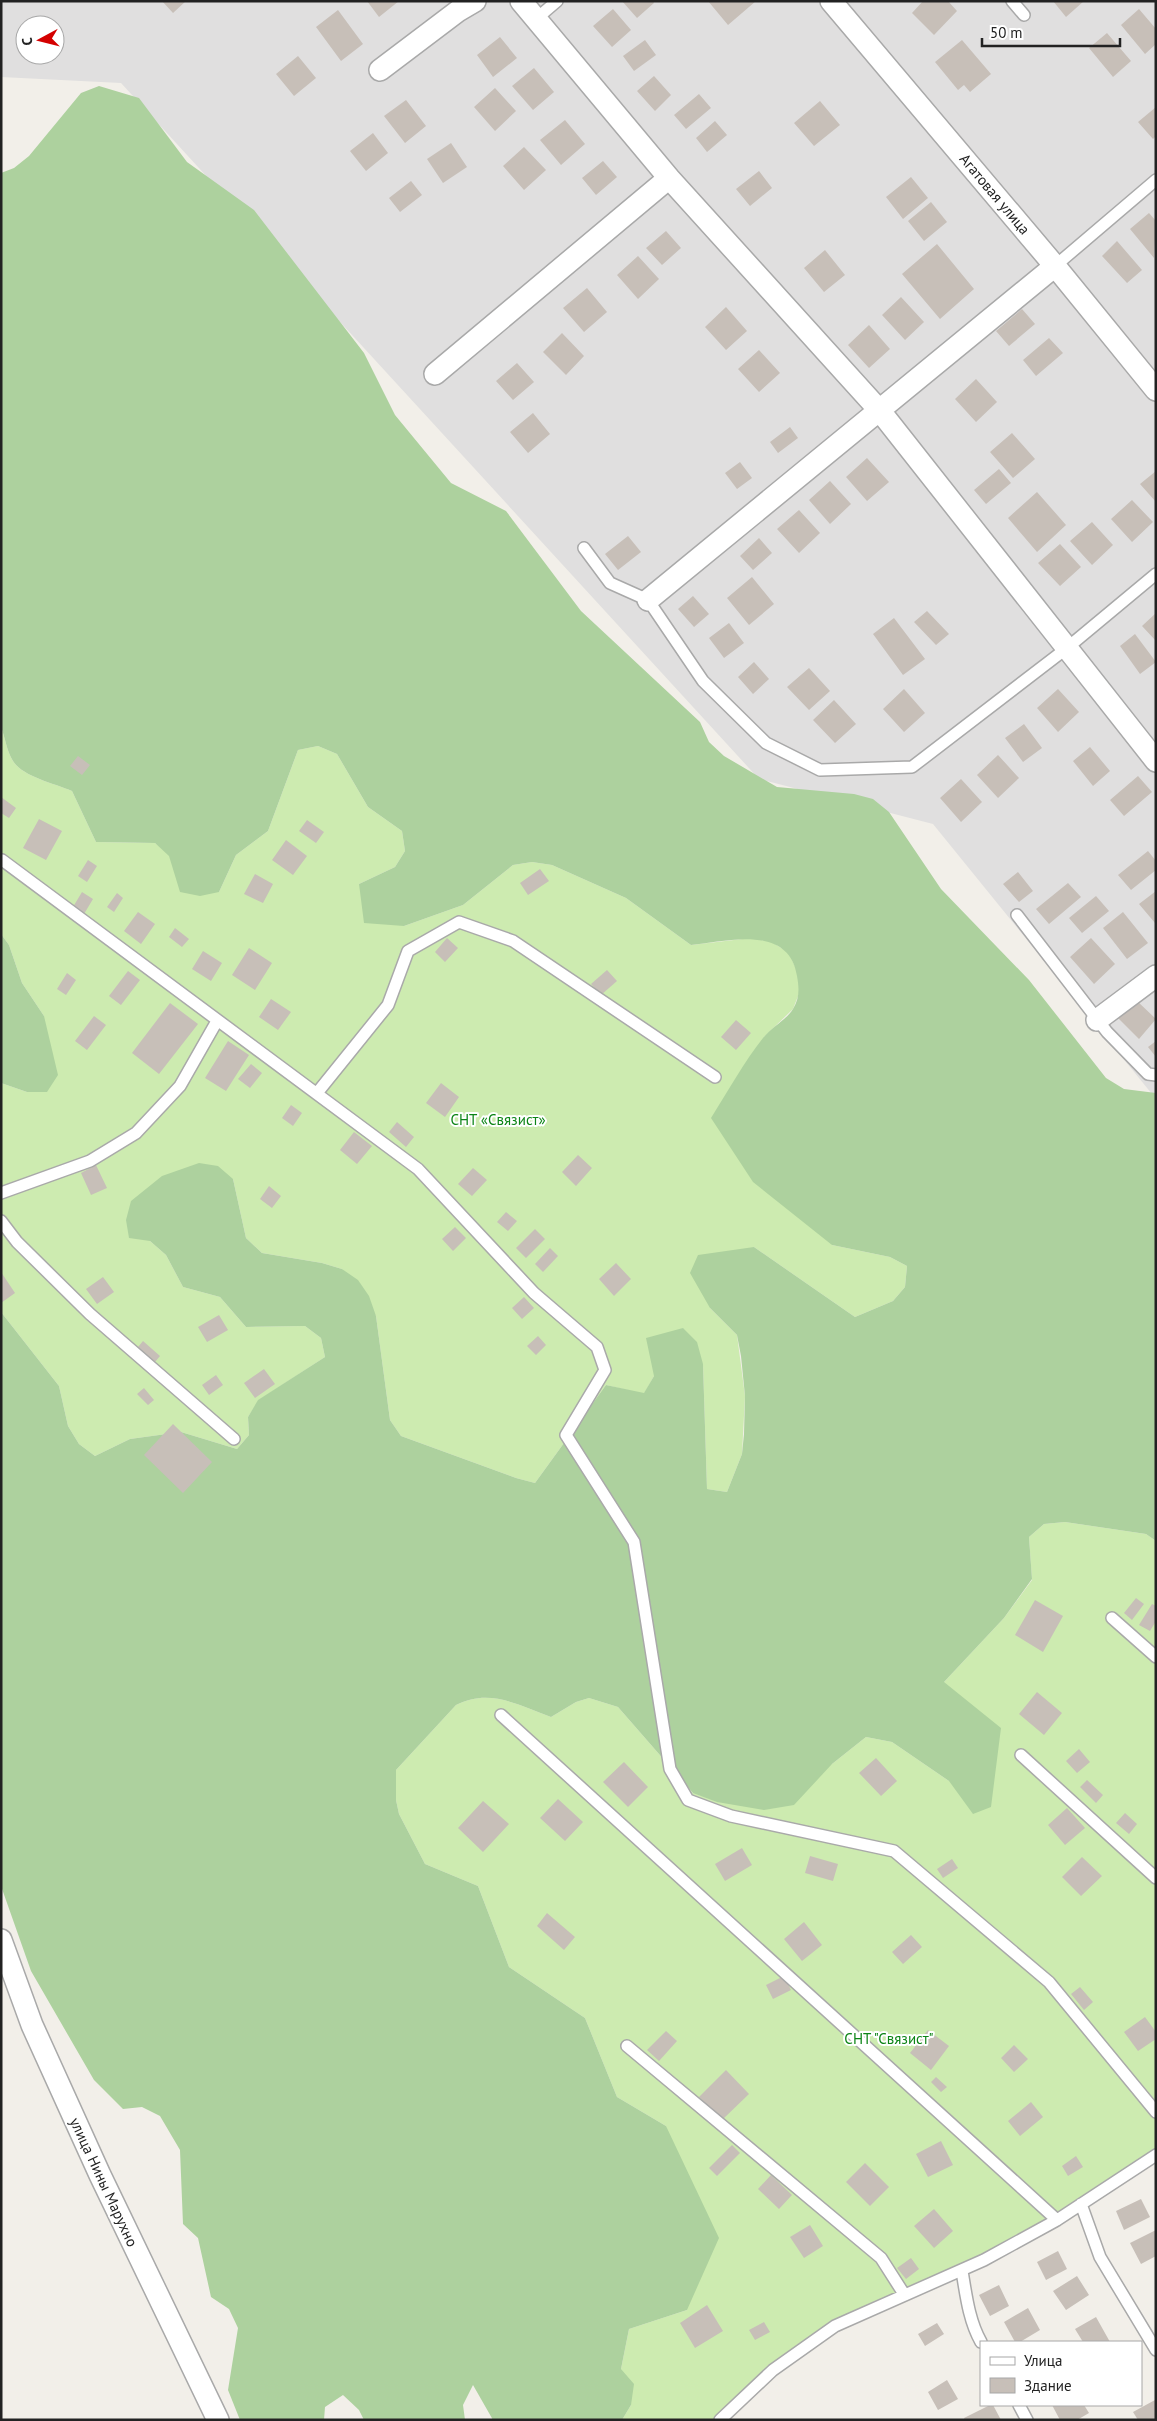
<svg xmlns="http://www.w3.org/2000/svg" width="1157" height="2421" font-family="'PT Sans',sans-serif">
  <style>
    .residential { fill: #e0dfdf; fill-rule: evenodd }
    .grass { fill: #cdebb0 }
    .forest { fill: #add19e }
    .building { fill: #c7bfb8 }
    .lines { fill: none; stroke-linecap: round; stroke-linejoin: round }
    .service-casing { stroke: #a9a9a9; stroke-width: 14 }
    .minor-casing { stroke: #a9a9a9; stroke-width: 24 }
    .service { stroke: #fff; stroke-width: 11 }
    .minor { stroke: #fff; stroke-width: 21 }
    .labels { text-anchor: middle; dominant-baseline: central; stroke-width: 4; stroke-linejoin: round; paint-order: stroke }
    .street-label { font-size: 15px; fill: #222; stroke: #fff }
    .park-label { font-size: 15px; fill: #0c8416; stroke: #fff }
  </style>
  <rect width="100%" height="100%" fill="#f2efe9"/>
  <path class="residential" d="M1,1H1156V1099L933,824L759,779L121,83L1,77ZM25,25H55V55H25Z"/>
  <path class="grass" d="M1,727C5,737 7,752 13,761C23,777 54,783 72,791L96,842L155,843L219,892L236,855L268,831L298,750L318,746L337,754L368,807L402,831L405,851L395,867L359,884L404,926L463,905L513,865L532,862L552,865L626,898L691,945L751,938L772,942L789,953L797,971L800,991L793,1009L764,1037L832,1245L890,1257L907,1266L905,1287L893,1301L855,1317L754,1247L710,1308L737,1335L745,1396L742,1454L727,1492L707,1489L703,1364L654,1376L644,1394L606,1385L535,1483L516,1478L401,1436L390,1420L376,1316L342,1269L322,1263L262,1253L246,1238L233,1179L150,1241L166,1255L183,1287L220,1297L246,1327L305,1326L321,1338L325,1357L259,1400L248,1417L249,1435L237,1449L181,1432L130,1439L95,1456L79,1444L68,1426L59,1386L1,1312V1083L27,1092L44,1016L22,983L9,945L1,934Z
    M1065,1522L1146,1534L1156,1541V2157L1033,2239L875,2301L787,2361L729,2420H622L631,2405L621,2369L629,2329L687,2310L666,2126L617,2097L585,2018L509,1967L478,1886L425,1864L399,1814L396,1800V1770L456,1705C490,1688 518,1705 551,1717L576,1702L589,1698L618,1707L693,1793L832,1764L866,1737L892,1742L949,1781L944,1682L1004,1618L1032,1580L1029,1537L1044,1524Z"/>
  <path class="forest" d="M99,86L139,98L187,162L254,210L364,353L395,415L451,483L506,511L581,611L700,722L709,742L724,756L777,787L854,794L873,799L889,812L941,889L1029,980L1106,1078L1124,1089L1156,1093V1541L1146,1534L1065,1522L1044,1524L1029,1537L1032,1579L1004,1618L944,1682L1001,1728L991,1807L973,1814L949,1781L892,1742L866,1737L832,1764L794,1805L764,1810L717,1802L693,1793L618,1707L589,1698L576,1702L551,1717C518,1705 490,1688 456,1705L396,1770V1800L399,1814L425,1864L478,1886L509,1967L585,2018L617,2097L666,2126L719,2238L687,2310L629,2329L621,2369L634,2384L631,2405L622,2420H493L473,2385L463,2405L465,2420H364L359,2410L343,2395L325,2407L324,2420H240L228,2390L238,2328L229,2309L211,2297L198,2238L183,2224L180,2150L160,2116L142,2107L123,2109L94,2080L31,1971L1,1886V1312L59,1386L68,1426L79,1444L95,1456L130,1439L181,1432L237,1449L249,1435L248,1417L258,1400L325,1357L321,1338L305,1326L246,1327L220,1297L183,1287L166,1255L150,1241L129,1238L126,1220L131,1201L162,1176L199,1163L218,1166L233,1179L246,1238L262,1253L322,1263L342,1269L358,1280L369,1296L376,1316L390,1420L401,1436L516,1478L535,1483L606,1385L644,1393L654,1376L646,1338L683,1328L697,1342L703,1364L707,1489L727,1492L742,1454L744,1434L745,1396L741,1356L737,1335L710,1308L690,1273L698,1255L754,1247L855,1317L893,1301L905,1287L907,1266L890,1257L832,1245L753,1182L711,1118C728,1091 744,1062 763,1038C772,1027 786,1020 793,1009C800,998 799,987 797,976C789,924 727,941 691,945L626,898L552,865L532,862L513,865L463,905L404,926L364,923L359,884L395,867L405,851L402,831L368,807L337,754L318,746L298,750L268,831L236,855L219,892L200,896L180,892L169,856L155,843L96,842L72,791C54,783 23,777 13,761C7,752 5,737 1,727V173L14,168L29,156L81,93Z
    M1,934L9,945L22,983L44,1016L58,1075L47,1092H27L1,1083Z"/>
  <path class="building" d="M162,1H186L173,13Z
    M367,1H399L379,17Z
    M622,1H653L654,3L637,18Z
    M708,1H756L728,25Z
    M923,1H948L957,11L934,35L912,13Z
    M1053,1H1084L1066,17Z
    M613,9L631,30L612,47L593,26Z
    M1139,9L1156,29V44L1145,54L1121,25Z
    M338,10L363,44L341,61L316,27Z
    M1107,33L1131,61L1113,77L1089,48Z
    M500,37L517,58L493,77L477,55Z
    M645,40L656,55L634,71L623,56Z
    M962,40L991,74L970,92L964,85L958,90L935,62Z
    M298,56L316,78L294,96L276,74Z
    M534,68L554,92L533,110L512,86Z
    M654,76L671,95L655,111L637,91Z
    M495,88L516,111L495,131L474,107Z
    M699,94L711,108L686,129L674,115Z
    M406,100L426,126L405,143L384,116Z
    M820,101L840,125L814,146L794,123Z
    M1156,107V136L1153,139L1138,122Z
    M565,120L585,144L561,165L540,140Z
    M715,121L727,135L707,152L696,138Z
    M373,133L388,153L366,171L350,151Z
    M451,143L467,167L443,183L427,159Z
    M524,147L546,170L524,190L503,166Z
    M603,161L617,177L596,195L582,178Z
    M759,171L772,188L750,206L736,189Z
    M911,177L928,198L903,219L886,197Z
    M411,181L422,195L400,212L389,198Z
    M931,202L947,222L924,241L908,221Z
    M1149,213L1156,221L1154,258L1130,229Z
    M666,231L681,248L662,265L646,248Z
    M1117,241L1142,270L1127,283L1102,256Z
    M937,244L974,289L940,319L902,274Z
    M825,250L845,275L824,292L804,268Z
    M638,256L659,279L638,299L617,275Z
    M587,288L607,312L584,332L563,308Z
    M901,297L924,322L905,340L882,315Z
    M726,307L747,331L726,350L705,327Z
    M1022,309L1035,324L1009,346L996,331Z
    M869,325L890,349L869,368L848,345Z
    M562,333L584,356L566,375L543,352Z
    M1049,338L1063,353L1036,376L1023,360Z
    M759,350L780,373L759,392L738,369Z
    M517,363L534,382L513,400L496,381Z
    M976,379L997,402L976,422L955,399Z
    M533,413L550,434L528,453L510,432Z
    M790,427L798,438L778,453L770,442Z
    M1012,433L1035,459L1013,478L990,452Z
    M867,458L889,482L867,501L846,477Z
    M740,462L752,478L737,489L725,473Z
    M999,469L1011,483L986,504L974,490Z
    M1156,471V502L1140,484Z
    M830,481L851,504L830,524L809,500Z
    M1037,492L1066,525L1037,552L1008,518Z
    M1132,500L1153,522L1132,542L1111,519Z
    M799,510L820,533L799,553L777,529Z
    M1092,522L1113,545L1092,565L1070,541Z
    M628,536L641,552L618,570L605,554Z
    M759,538L772,553L753,570L740,556Z
    M1060,544L1081,567L1060,586L1038,563Z
    M752,577L774,604L749,625L727,598Z
    M693,596L709,614L694,627L678,609Z
    M927,611L949,634L936,645L914,622Z
    M1156,613V641L1142,626Z
    M894,618L925,659L903,675L873,634Z
    M729,623L744,643L724,658L709,638Z
    M1135,634L1156,662L1140,674L1120,646Z
    M754,662L769,679L753,694L738,677Z
    M809,668L830,691L809,710L787,687Z
    M904,689L925,713L904,732L883,709Z
    M1058,689L1079,712L1058,732L1037,708Z
    M834,700L856,724L835,743L813,720Z
    M1024,724L1042,748L1023,762L1005,738Z
    M1090,747L1110,771L1093,786L1073,761Z
    M998,755L1019,778L998,798L977,775Z
    M78,756L90,765L82,775L70,766Z
    M1138,776L1152,792L1124,816L1110,800Z
    M961,779L982,802L961,822L940,798Z
    M1,797L16,808L9,818L1,813Z
    M39,819L62,831L46,860L23,848Z
    M307,820L324,832L316,843L299,831Z
    M286,840L307,856L293,875L272,860Z
    M1148,851L1156,861V870L1131,890L1118,875Z
    M88,860L97,866L87,882L78,876Z
    M540,869L549,881L528,895L520,883Z
    M1018,872L1033,891L1019,902L1003,884Z
    M255,874L273,884L263,903L244,894Z
    M1068,883L1081,897L1049,924L1036,909Z
    M1156,891V922L1155,923L1139,904Z
    M82,892L93,899L84,914L73,907Z
    M117,893L123,898L114,912L107,907Z
    M1096,896L1109,911L1082,933L1069,918Z
    M138,912L155,924L141,944L124,931Z
    M1123,912L1148,943L1127,959L1103,928Z
    M175,928L189,939L182,947L169,937Z
    M447,938L458,948L445,962L435,952Z
    M1091,938L1115,964L1094,984L1070,957Z
    M249,948L272,963L255,990L232,975Z
    M203,951L222,963L211,981L192,969Z
    M607,970L617,981L601,995L591,984Z
    M128,971L140,980L121,1005L109,996Z
    M67,973L76,980L66,995L57,989Z
    M271,999L291,1012L278,1030L259,1017Z
    M1136,1000L1156,1019L1139,1039L1118,1018Z
    M170,1003L198,1024L159,1074L132,1053Z
    M94,1016L106,1025L87,1050L75,1041Z
    M736,1020L751,1033L736,1050L721,1037Z
    M228,1041L249,1055L226,1091L205,1078Z
    M1156,1041V1057L1148,1047Z
    M251,1064L262,1073L250,1088L238,1079Z
    M441,1083L459,1097L445,1117L426,1103Z
    M291,1105L302,1113L293,1126L282,1118Z
    M397,1122L414,1137L406,1147L389,1132Z
    M354,1132L372,1146L357,1164L340,1150Z
    M578,1155L592,1168L576,1186L562,1172Z
    M96,1165L107,1188L91,1195L81,1173Z
    M473,1168L487,1180L472,1196L458,1184Z
    M269,1186L281,1196L272,1208L260,1199Z
    M506,1212L517,1221L508,1231L497,1222Z
    M455,1227L466,1238L453,1251L442,1239Z
    M535,1229L545,1239L526,1258L516,1248Z
    M550,1248L558,1256L543,1272L535,1264Z
    M616,1263L631,1279L614,1296L599,1279Z
    M1,1272L15,1293L1,1303Z
    M103,1277L114,1292L97,1304L86,1289Z
    M524,1297L534,1308L522,1319L512,1308Z
    M219,1315L228,1330L207,1342L198,1327Z
    M538,1336L546,1345L536,1355L527,1346Z
    M143,1341L160,1356L155,1362L138,1347Z
    M264,1369L275,1384L255,1398L244,1383Z
    M216,1375L223,1385L209,1395L202,1385Z
    M144,1388L154,1400L148,1405L137,1394Z
    M173,1424L212,1462L183,1493L144,1455Z
    M1136,1598L1144,1604L1132,1620L1124,1613Z
    M1035,1600L1063,1616L1043,1652L1015,1635Z
    M1152,1604L1156,1606V1621L1150,1631L1139,1625Z
    M1037,1692L1062,1713L1044,1735L1019,1714Z
    M1079,1749L1090,1762L1077,1773L1066,1761Z
    M876,1758L897,1781L881,1796L859,1773Z
    M624,1762L648,1787L628,1807L603,1782Z
    M1087,1780L1103,1795L1096,1803L1080,1787Z
    M558,1799L583,1822L565,1841L540,1818Z
    M483,1801L509,1824L483,1852L458,1828Z
    M1067,1808L1085,1828L1065,1845L1048,1825Z
    M1125,1813L1137,1824L1129,1834L1116,1823Z
    M742,1848L752,1865L725,1881L715,1864Z
    M810,1856L838,1864L833,1881L805,1873Z
    M1082,1857L1102,1876L1081,1896L1062,1877Z
    M952,1859L958,1868L943,1878L937,1869Z
    M547,1913L575,1937L564,1950L537,1926Z
    M804,1922L822,1945L802,1961L784,1939Z
    M911,1935L922,1947L903,1964L892,1952Z
    M784,1976L791,1990L773,1999L766,1985Z
    M1080,1987L1093,2002L1084,2010L1071,1994Z
    M1145,2017L1156,2032V2039L1138,2051L1124,2032Z
    M928,2030L949,2046L931,2070L910,2053Z
    M666,2031L677,2041L659,2061L647,2050Z
    M1014,2045L1028,2059L1014,2072L1001,2058Z
    M726,2070L749,2094L722,2120L699,2097Z
    M936,2077L947,2087L941,2092L931,2082Z
    M1031,2102L1043,2117L1020,2136L1008,2121Z
    M941,2141L953,2165L928,2177L916,2154Z
    M732,2145L740,2153L717,2176L709,2168Z
    M1076,2156L1083,2167L1068,2176L1062,2166Z
    M865,2163L889,2187L870,2206L846,2182Z
    M771,2175L792,2195L779,2209L758,2189Z
    M1141,2199L1150,2217L1124,2230L1116,2211Z
    M934,2209L953,2231L934,2248L914,2226Z
    M810,2225L823,2246L804,2258L790,2237Z
    M1156,2230V2256L1141,2264L1130,2243Z
    M1058,2251L1067,2269L1046,2280L1037,2262Z
    M911,2258L919,2269L906,2279L897,2268Z
    M1077,2276L1089,2295L1066,2310L1053,2291Z
    M999,2285L1009,2306L990,2316L979,2295Z
    M707,2305L723,2331L695,2348L680,2323Z
    M1028,2308L1040,2330L1020,2342H1015L1004,2322Z
    M1096,2317L1110,2342H1083L1075,2329Z
    M764,2322L770,2332L755,2340L749,2330Z
    M937,2323L944,2334L925,2346L918,2334Z
    M947,2380L958,2399L938,2410L928,2392Z
    M1155,2400L1156,2420H1138L1133,2412Z
    M990,2405H993L1001,2420H965L964,2418Z
    M1052,2405H1084L1089,2413L1077,2420H1060Z"/>
  <g class="lines">
    <defs>
      <path id="service" d="M1012,1L1024,15
        M536,19L557,1
        M1055,266L1156,180
        M584,548L610,583L648,600L703,681L766,743L820,770L912,767L1067,648L1156,574
        M2,860L418,1169L534,1293L597,1347L605,1370L566,1435L634,1542L670,1769L688,1800L731,1816L894,1851L1049,1982L1156,2112
        M1017,915L1107,1032L1148,1074L1156,1075
        M317,1093L388,1005L408,951L459,922L513,941L715,1077
        M1,1193L90,1161L136,1133L180,1086L217,1021
        M1,1221L17,1242L90,1314L234,1439
        M1112,1618L1156,1657
        M501,1715L1057,2220
        M1021,1755L1156,1878
        M627,2046L881,2258L904,2294
        M1081,2204L1100,2257L1156,2350
        M962,2271C966,2295 969,2321 981,2342
        M1019,2405L1027,2420
        M720,2420L773,2370L835,2326L984,2260L1057,2220L1156,2155"/>
      <path id="minor" d="M521,1L669,178L880,411L1156,761
        M831,1L1055,266L1156,390
        M380,70L458,11L475,1
        M435,374L669,178
        M648,600L1055,266
        M1097,1020L1156,976
        M1,1940L32,2025L100,2175L218,2420"/>
    </defs>
    <use href="#service" class="service-casing"/>
    <use href="#minor" class="minor-casing"/>
    <use href="#service" class="service"/>
    <use href="#minor" class="minor"/>
  </g>
  <g class="labels">
    <g class="street-label">
      <text transform="translate(995 194) rotate(50)">Агатовая улица</text>
      <text transform="translate(104 2182) rotate(65)">улица Нины Марухно</text>
    </g>
    <g class="park-label">
      <text x="498" y="1119">СНТ «Связист»</text>
      <text x="889" y="2038">СНТ "Связист"</text>
    </g>
  </g>
  <rect width="1157" height="2421" fill="none" stroke="#222222" stroke-width="5"/>
  <rect x="980" y="2341" width="162" height="65" fill="#ffffff" stroke="#a7a7a7"/>
  <rect x="990" y="2357" width="25" height="8" fill="#ffffff" stroke="#a7a7a7"/>
  <text x="1024" y="2366" font-size="15" fill="#222222">Улица</text>
  <rect x="990" y="2378" width="25" height="15" fill="#c7bfb8" stroke="#a7a7a7"/>
  <text x="1024" y="2391" font-size="15" fill="#222222">Здание</text>
  <g transform="translate(40 40) rotate(263)"><circle r="24" fill="#ffffff" stroke="#a7a7a7"/>
  <path d="M0-4L9 19L0 12L-9 19Z" fill="#d40000"/>
  <text y="-8" font-size="14" font-weight="bold" text-anchor="middle" fill="#222222">С</text>
  </g>
  <path d="M982 38v8h138v-8" fill="none" stroke="#222222" stroke-width="2.5"/>
  <text x="990" y="38" font-size="15" fill="#222222" stroke="#ffffff" stroke-width="4" paint-order="stroke">50 m</text>
</svg>
